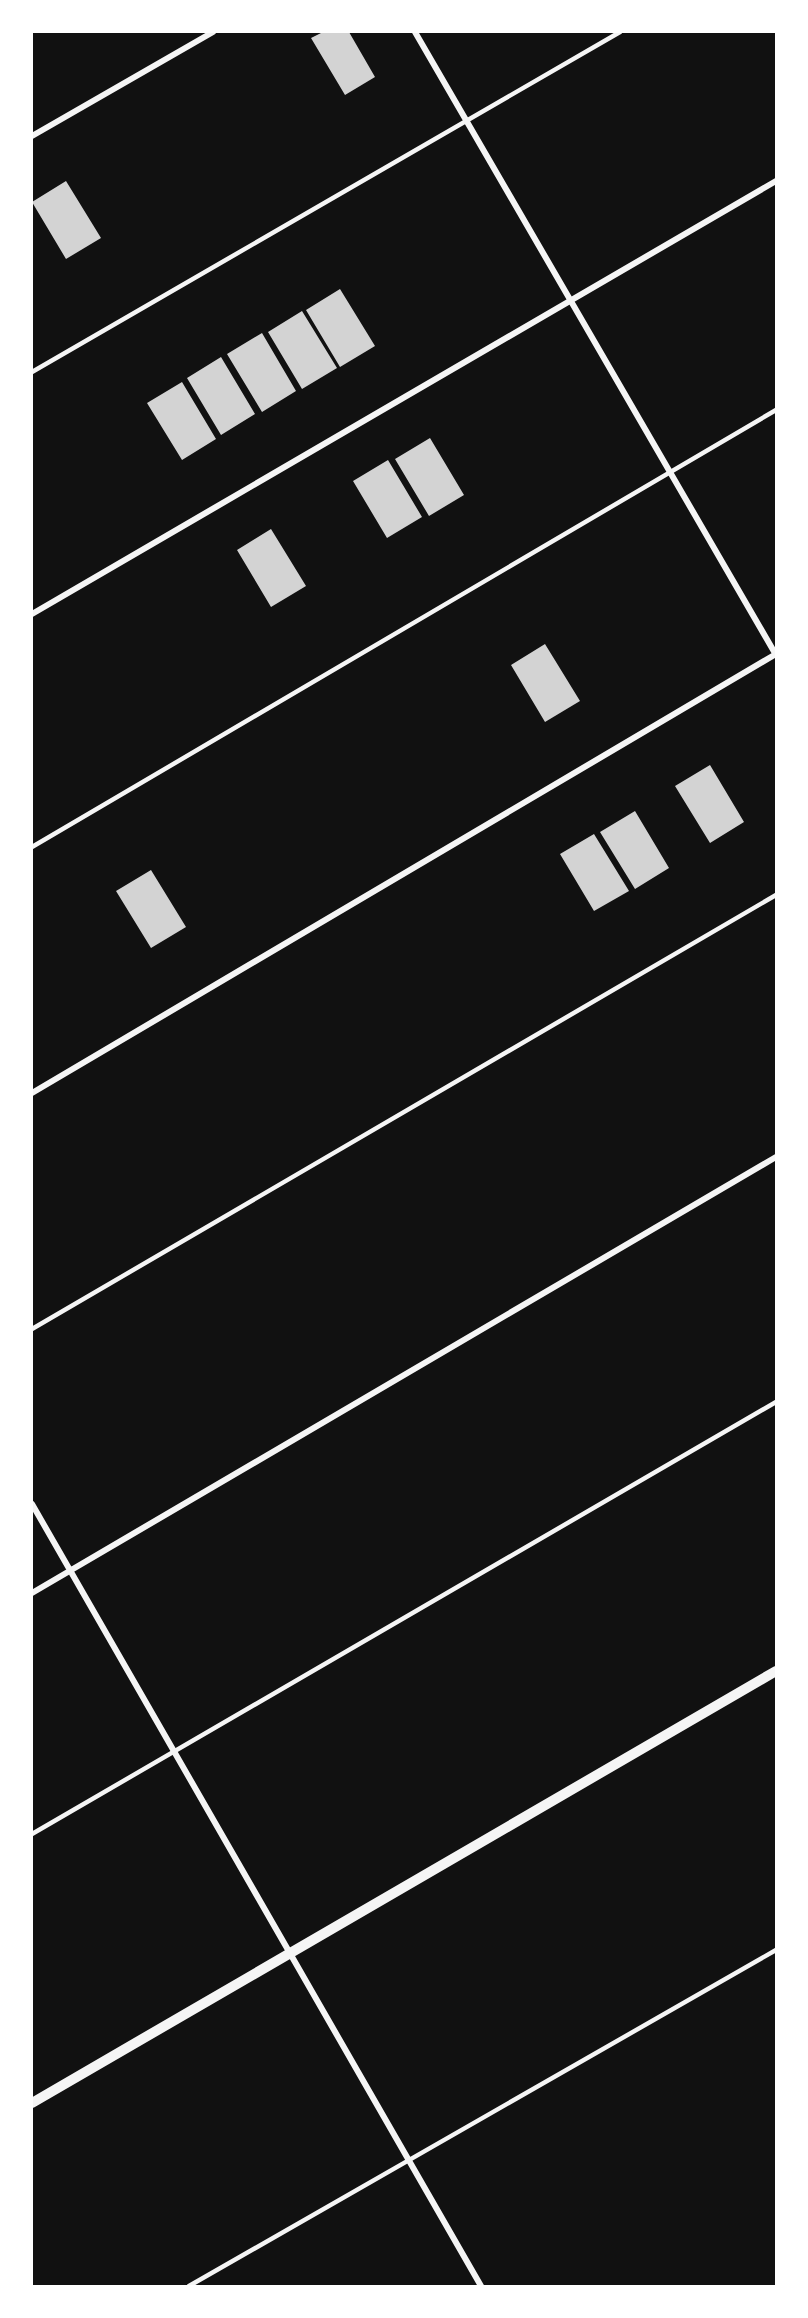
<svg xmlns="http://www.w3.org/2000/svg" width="808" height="2318" font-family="Montserrat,sans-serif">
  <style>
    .building { fill: #d3d3d3 }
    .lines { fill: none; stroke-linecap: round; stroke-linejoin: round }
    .service { stroke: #f5f5f5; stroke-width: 4.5 }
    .minor { stroke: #f5f5f5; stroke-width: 6 }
    .tertiary { stroke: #f5f5f5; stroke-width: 10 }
  </style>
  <rect width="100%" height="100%" fill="#111"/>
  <path class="building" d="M323,32H349L375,77L345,95L311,38Z
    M66,181L101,238L66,259L32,202Z
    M340,289L375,346L340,367L306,310Z
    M302,311L337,368L302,389L268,332Z
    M262,333L296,391L262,412L227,354Z
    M221,357L255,414L221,435L187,378Z
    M182,382L216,439L182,460L147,403Z
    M430,438L464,495L429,516L395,459Z
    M388,460L422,517L387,538L353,481Z
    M271,529L306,586L271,607L237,550Z
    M545,644L580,701L545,722L511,665Z
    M710,765L744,822L710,843L675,786Z
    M635,811L669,868L635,889L600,832Z
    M594,834L629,891L594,911L560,854Z
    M151,870L186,927L151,948L116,891Z"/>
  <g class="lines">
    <path class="service" d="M32,372L620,32
      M32,847L776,410
      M32,1329L776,895
      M32,1834L776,1402
      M189,2286L776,1950"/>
    <path class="minor" d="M415,32L776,655
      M32,136L213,32
      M32,614L776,181
      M32,1093L776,654
      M32,1504L481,2286
      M32,1593L776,1157"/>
    <path class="tertiary" d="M32,2103L776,1671"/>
  </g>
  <rect width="808" height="2318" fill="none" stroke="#ffffff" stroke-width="66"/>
</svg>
